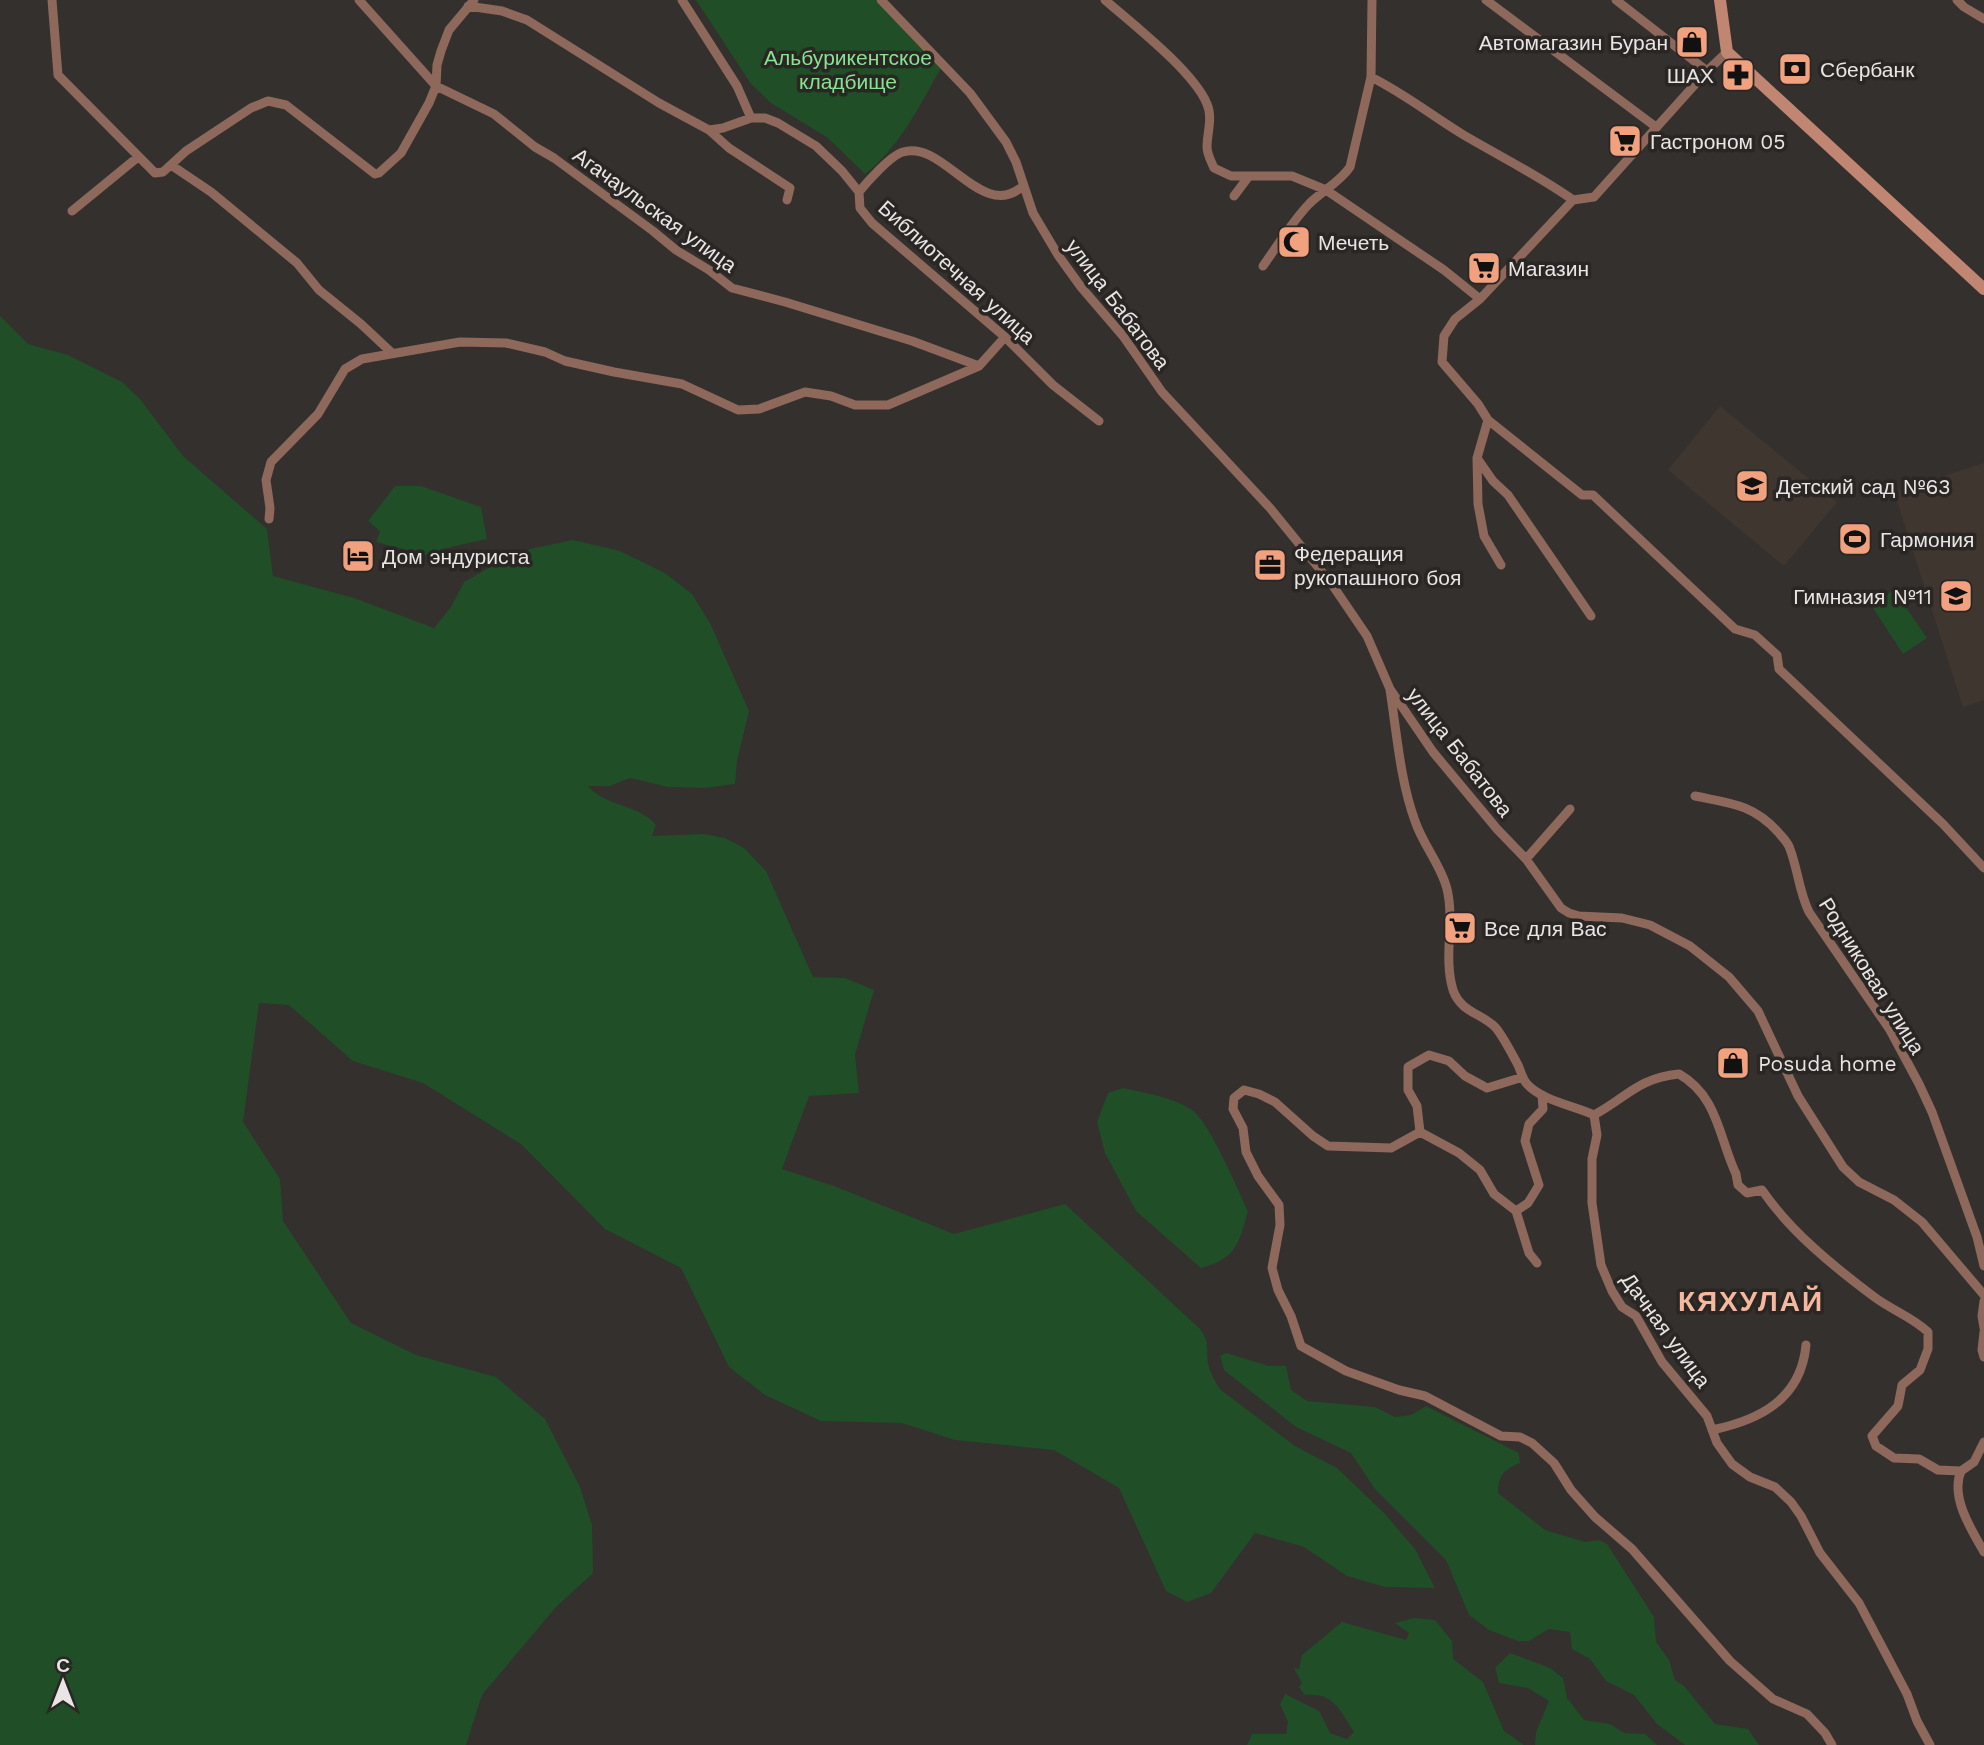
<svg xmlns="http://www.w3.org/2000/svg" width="1984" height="1745" font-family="'Work Sans',sans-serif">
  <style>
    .built { fill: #403630 }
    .green { fill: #204e26 }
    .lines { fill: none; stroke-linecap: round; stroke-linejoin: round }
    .street { stroke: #8d685b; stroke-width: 9 }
    .secondary { stroke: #c08672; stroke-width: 12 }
    .labels { text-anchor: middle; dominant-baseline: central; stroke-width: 7; stroke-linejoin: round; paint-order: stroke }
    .poi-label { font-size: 21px; fill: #e8e5e4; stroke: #2a2624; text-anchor: start }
    .park-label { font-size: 21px; fill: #86e390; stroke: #2a2624 }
    .street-label { font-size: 21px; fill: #e8e5e4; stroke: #2a2624 }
    .district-label { font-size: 28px; font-weight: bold; letter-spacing: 2px; fill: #f5b89e; stroke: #2a2624 }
  </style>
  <rect width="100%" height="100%" fill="#33302d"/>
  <path class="built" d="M1720,406L1837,502L1784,566L1668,470Z
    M1984,463V700L1963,707L1894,492Z"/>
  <path class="green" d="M696,0H875L941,68C920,105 899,148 865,174L828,138L771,103L751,84Z
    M0,316L28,344L68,355L122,382L140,399L183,456L267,529L273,576L354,598L434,628L451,607L464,582L513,554L534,548L573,540L620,551L665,573L692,594L710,623L749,711L737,761L735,784L704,788L668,787L630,778L610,786H588C605,807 640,804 656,825L652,836L704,834L725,838L744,848L766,871L813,977L845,978L874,990L855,1055L859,1093L809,1096L782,1169L834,1186L954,1234L1065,1204L1200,1329C1210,1343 1206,1347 1208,1363C1210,1373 1215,1382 1221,1390L1295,1446L1337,1468L1385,1514L1415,1549L1435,1588L1385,1587L1347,1576L1304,1547L1255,1533L1211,1593L1187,1602L1166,1591L1119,1488L1054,1450L955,1440L902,1423L821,1421L765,1395L729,1367L681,1268L605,1229L521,1144L423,1083L353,1061L289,1005L259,1003L243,1122L280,1179L283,1221L351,1323L416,1355L496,1377L545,1419L580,1487L592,1525L593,1573L556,1607L482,1695L466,1745H0Z
    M395,486H421L481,507L487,539L442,549L441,559L376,542L380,531L368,521Z
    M1894,590L1927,638L1903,654L1871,605Z
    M1123,1088C1146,1093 1172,1097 1192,1110C1209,1121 1238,1190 1248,1211C1239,1243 1236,1259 1201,1268L1136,1211L1105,1153L1097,1122L1108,1093Z
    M1226,1353L1269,1366H1286L1291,1390L1307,1401L1375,1407L1395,1417L1411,1415L1426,1406L1519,1453L1520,1463C1504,1469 1498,1476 1498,1493L1545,1530L1585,1542L1599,1540L1607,1544L1654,1617L1656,1642L1669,1660L1675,1680L1684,1686L1715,1724L1748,1729L1759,1745H1685L1657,1724L1634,1695L1606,1681L1590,1659L1572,1649L1570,1632L1549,1629L1529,1641H1518L1489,1630L1469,1615L1446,1560L1375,1489L1351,1453L1296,1427L1224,1370L1220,1356Z
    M1415,1618L1435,1620L1452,1641L1453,1659L1483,1682L1504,1731L1524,1745H1247L1252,1734H1286L1288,1722L1280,1704L1285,1694L1319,1711L1330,1733L1347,1739L1354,1732C1340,1711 1334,1692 1305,1695L1299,1687L1302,1683L1294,1668L1299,1669L1302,1655L1342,1622L1406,1640L1409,1633L1395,1623Z
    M1510,1653L1550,1668L1563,1678L1567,1698L1584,1720L1610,1724L1624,1733L1645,1734L1657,1745H1535L1536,1732L1549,1701L1528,1688L1499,1683L1495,1668Z"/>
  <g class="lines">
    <path class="street" d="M52,0L58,75L155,173L163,172L186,151L251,108L268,101L286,105L375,174L379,173L401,153L429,103L436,86L437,65L441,51L449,30L474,0
      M359,0L436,86L494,114L535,147L554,158L653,231L676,250L709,270L732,288L785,302L912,341L979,366L1005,337
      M682,0L737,86L751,118
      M881,0L970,93L1006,142L1016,162L1033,213L1058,255L1081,287L1123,336L1162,392L1270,508L1331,583L1367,636L1390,689L1433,752L1497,829L1526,859L1561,908L1569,913L1579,916L1622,918L1650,925L1690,946L1729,977L1758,1011L1798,1096L1843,1167L1859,1182L1894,1200L1922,1222L1984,1295
      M1105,0C1133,24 1194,72 1207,104C1213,118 1207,133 1207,147C1207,154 1211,161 1214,168L1231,176H1292L1326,190L1444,270L1480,299
      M1486,0L1656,127
      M1616,0L1707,71
      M1957,0L1964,7L1984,19
      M468,6L502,11L527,20L659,103L709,130L723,128L751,118H765L778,123L816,146L842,171L859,192L860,208L872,223L1005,337L1053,385L1099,421
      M1727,52L1707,71L1594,197L1573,200L1480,299L1455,319L1444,336L1442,362L1478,404L1488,420L1582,495H1593L1735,629L1755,635L1777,655L1779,669L1943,824L1984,868
      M1371,77C1405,94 1431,115 1462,134C1499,156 1538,175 1573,200
      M709,130L729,148L790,188L787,200
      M171,165L211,192L297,263L319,290L361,324L392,353
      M859,192C867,182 891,155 903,152C943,139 982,223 1023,186
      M1234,196L1249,176
      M72,211L138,157
      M1263,266C1278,245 1291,223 1309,204C1322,191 1340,182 1350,167L1371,77L1372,0
      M1488,420L1477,458L1493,481L1508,495L1591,616
      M1477,458L1478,504L1484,536L1501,565
      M269,519L270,508L266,480L271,462L318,414L345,369L362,359L460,342L506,343L545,352L565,361L614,372L682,384L738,410L759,409L805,392L831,396L855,405H888L979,366
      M1390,690C1397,734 1400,780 1415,821C1423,845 1441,865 1447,889C1455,922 1443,957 1453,990C1461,1013 1482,1013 1496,1028C1504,1038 1512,1054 1518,1065C1521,1071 1522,1079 1527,1084C1541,1100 1574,1106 1594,1115L1597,1135L1592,1159V1203L1601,1265L1612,1291L1622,1307L1636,1316L1662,1362L1707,1416L1717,1443L1732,1464L1750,1477L1775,1487L1791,1502L1801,1516L1820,1553L1859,1603L1907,1694L1917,1721L1930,1745
      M1695,796C1729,803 1753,804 1778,832C1782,837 1788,842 1790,849C1798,870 1799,892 1809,912L1890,1030L1919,1084L1932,1112L1977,1237L1984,1266
      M1526,859L1570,809
      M1594,1115C1626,1098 1638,1078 1679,1074C1718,1096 1719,1138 1736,1174L1738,1185L1747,1193L1762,1190C1790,1231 1833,1266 1873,1296C1891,1310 1911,1316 1928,1332V1349L1920,1370L1902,1385L1898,1406L1872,1436L1876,1446L1894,1458L1919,1459L1938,1470L1961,1471C1950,1497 1971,1529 1984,1552
      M1420,1132L1391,1148L1328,1146L1313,1136L1275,1102L1259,1094L1244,1090L1234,1098L1233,1109L1243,1128L1246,1152L1258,1176L1279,1205L1280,1225L1272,1268L1278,1290L1291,1316L1301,1346L1346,1371L1399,1390L1425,1396L1501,1436L1520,1437L1532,1443L1554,1463L1571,1490L1595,1517L1632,1549L1730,1661L1773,1699L1807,1714L1825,1733L1832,1745
      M1420,1132L1417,1106L1408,1090V1067L1429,1055L1449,1061L1465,1076L1487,1088L1523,1077
      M1420,1132L1459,1153L1480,1170L1494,1194L1516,1211
      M1537,1263L1529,1253L1516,1211L1528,1203L1539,1185L1525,1141L1529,1124L1543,1109L1542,1095
      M1984,1301L1982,1316L1984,1328
      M1984,1332L1982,1350L1984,1357
      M1712,1430C1760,1420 1801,1399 1806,1345
      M1961,1471L1974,1462L1984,1442"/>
    <path class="secondary" d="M1720,0L1727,52L1984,289"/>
  </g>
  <defs>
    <symbol id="shop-square" viewBox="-11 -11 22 22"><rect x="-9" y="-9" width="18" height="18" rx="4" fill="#f2a17e" stroke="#2a2624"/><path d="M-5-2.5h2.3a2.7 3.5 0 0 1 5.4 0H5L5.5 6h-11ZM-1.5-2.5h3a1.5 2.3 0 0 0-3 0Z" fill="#111"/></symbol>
    <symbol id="bank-square" viewBox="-11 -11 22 22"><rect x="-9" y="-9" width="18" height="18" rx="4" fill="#f2a17e" stroke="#2a2624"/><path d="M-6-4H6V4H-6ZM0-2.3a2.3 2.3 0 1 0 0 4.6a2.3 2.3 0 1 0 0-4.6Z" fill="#111"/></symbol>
    <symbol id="pharmacy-square" viewBox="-11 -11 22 22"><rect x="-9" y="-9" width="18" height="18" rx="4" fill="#f2a17e" stroke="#2a2624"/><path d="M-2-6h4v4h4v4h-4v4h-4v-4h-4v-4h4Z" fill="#111"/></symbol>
    <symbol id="supermarket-square" viewBox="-11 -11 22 22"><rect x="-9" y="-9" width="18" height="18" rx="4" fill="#f2a17e" stroke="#2a2624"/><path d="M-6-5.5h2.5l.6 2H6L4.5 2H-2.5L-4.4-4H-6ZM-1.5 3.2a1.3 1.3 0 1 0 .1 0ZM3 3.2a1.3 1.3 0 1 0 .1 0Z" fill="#111"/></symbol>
    <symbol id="mosque-square" viewBox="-11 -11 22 22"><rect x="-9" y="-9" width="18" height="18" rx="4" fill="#f2a17e" stroke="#2a2624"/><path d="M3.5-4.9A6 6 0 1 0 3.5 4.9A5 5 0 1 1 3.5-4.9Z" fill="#111"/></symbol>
    <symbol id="school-square" viewBox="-11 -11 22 22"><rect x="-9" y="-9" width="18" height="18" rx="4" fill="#f2a17e" stroke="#2a2624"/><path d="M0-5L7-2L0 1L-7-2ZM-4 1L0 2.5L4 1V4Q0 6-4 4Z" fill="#111"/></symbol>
    <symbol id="stadium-square" viewBox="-11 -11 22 22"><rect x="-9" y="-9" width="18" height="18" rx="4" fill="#f2a17e" stroke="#2a2624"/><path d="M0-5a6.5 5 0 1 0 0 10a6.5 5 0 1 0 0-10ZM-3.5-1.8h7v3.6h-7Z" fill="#111"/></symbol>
    <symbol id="hotel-square" viewBox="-11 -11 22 22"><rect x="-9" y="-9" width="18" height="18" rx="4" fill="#f2a17e" stroke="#2a2624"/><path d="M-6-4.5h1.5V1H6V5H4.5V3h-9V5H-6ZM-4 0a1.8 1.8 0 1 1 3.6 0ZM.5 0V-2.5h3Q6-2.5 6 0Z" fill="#111"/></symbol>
    <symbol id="office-square" viewBox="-11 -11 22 22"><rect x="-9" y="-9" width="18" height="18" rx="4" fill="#f2a17e" stroke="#2a2624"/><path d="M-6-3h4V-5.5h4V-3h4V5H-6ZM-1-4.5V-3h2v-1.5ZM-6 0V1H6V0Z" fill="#111"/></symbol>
  </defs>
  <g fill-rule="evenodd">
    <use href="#shop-square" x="1673" y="23" width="38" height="38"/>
    <use href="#bank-square" x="1776" y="50" width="38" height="38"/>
    <use href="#pharmacy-square" x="1719" y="56" width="38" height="38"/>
    <use href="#supermarket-square" x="1606" y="122" width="38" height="38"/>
    <use href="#mosque-square" x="1275" y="223" width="38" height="38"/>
    <use href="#supermarket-square" x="1465" y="249" width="38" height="38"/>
    <use href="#school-square" x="1733" y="467" width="38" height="38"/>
    <use href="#stadium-square" x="1836" y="520" width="38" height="38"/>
    <use href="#hotel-square" x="339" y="537" width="38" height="38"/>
    <use href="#office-square" x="1251" y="546" width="38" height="38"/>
    <use href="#school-square" x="1937" y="577" width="38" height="38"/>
    <use href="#supermarket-square" x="1441" y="909" width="38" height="38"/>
    <use href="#shop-square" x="1714" y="1044" width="38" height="38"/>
  </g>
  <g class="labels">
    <g class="poi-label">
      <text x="1668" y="42" text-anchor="end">Автомагазин Буран</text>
      <text x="1820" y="69">Сбербанк</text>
      <text x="1714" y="75" text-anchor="end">ШАХ</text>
      <text x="1650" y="141">Гастроном 05</text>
      <text x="1318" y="242">Мечеть</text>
      <text x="1508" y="268">Магазин</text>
      <text x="1776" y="486">Детский сад №63</text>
      <text x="1880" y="539">Гармония</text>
      <text x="1294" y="553">Федерация<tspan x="1294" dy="24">рукопашного боя</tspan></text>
      <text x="382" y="556">Дом эндуриста</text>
      <text x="1932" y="596" text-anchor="end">Гимназия №11</text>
      <text x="1484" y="928">Все для Вас</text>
      <text x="1758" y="1063">Posuda home</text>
    </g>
    <g class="park-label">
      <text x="848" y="57">Альбурикентское<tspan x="848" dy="24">кладбище</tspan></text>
    </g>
    <g class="street-label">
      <text transform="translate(655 210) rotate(36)">Агачаульская улица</text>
      <text transform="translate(957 272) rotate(42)">Библиотечная улица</text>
      <text transform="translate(1118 304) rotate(53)">улица Бабатова</text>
      <text transform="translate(1460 752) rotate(52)">улица Бабатова</text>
      <text transform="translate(1872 976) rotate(58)">Родниковая улица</text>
      <text transform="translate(1666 1330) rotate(54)">Дачная улица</text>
    </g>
    <g class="district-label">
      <text x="1751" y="1301">КЯХУЛАЙ</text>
    </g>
  </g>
  <g transform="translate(63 1682)" stroke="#2a2624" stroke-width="5" paint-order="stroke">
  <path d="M0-5L12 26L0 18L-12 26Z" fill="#e8e5e4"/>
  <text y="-10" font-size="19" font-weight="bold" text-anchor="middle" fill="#e8e5e4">С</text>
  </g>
</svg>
